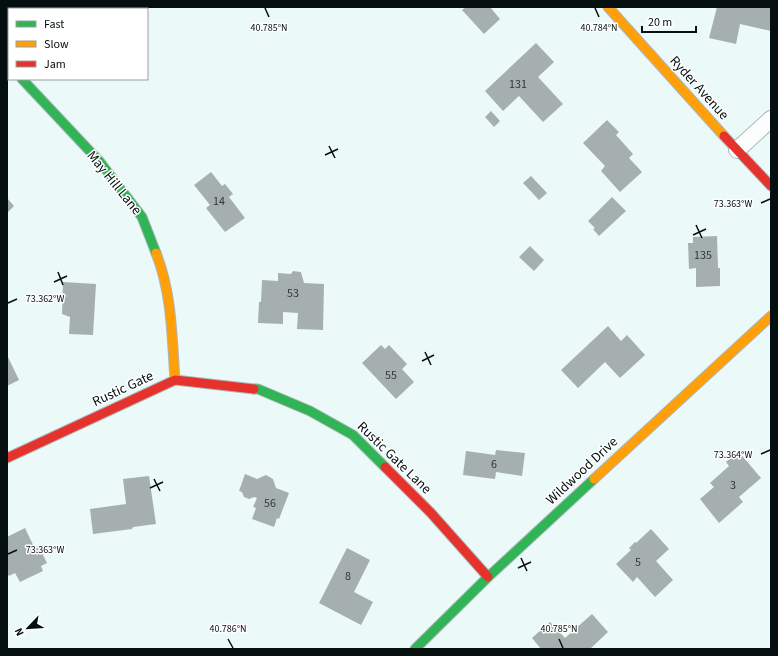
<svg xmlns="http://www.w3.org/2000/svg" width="778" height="656" font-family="'Source Sans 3',sans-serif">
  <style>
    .building { fill: #a5b0ae }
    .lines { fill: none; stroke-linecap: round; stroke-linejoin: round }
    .street-casing { stroke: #acb8b8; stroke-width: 18 }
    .fast-casing { stroke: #acb8b8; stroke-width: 11 }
    .slow-casing { stroke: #acb8b8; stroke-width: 11 }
    .jam-casing { stroke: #acb8b8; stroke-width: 11 }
    .street { stroke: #fcfefe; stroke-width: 16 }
    .fast { stroke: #30b455; stroke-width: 9 }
    .slow { stroke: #ff9f0a; stroke-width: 9 }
    .jam { stroke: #e5322d; stroke-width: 9 }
    .ticks { fill: none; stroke: #050f0f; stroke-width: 1.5 }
    .labels { text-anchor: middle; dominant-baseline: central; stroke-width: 3; stroke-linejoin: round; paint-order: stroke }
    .number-label { font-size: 12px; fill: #2d3737 }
    .street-label { font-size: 14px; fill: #050f0f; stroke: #fff }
    .ticks-label { font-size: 10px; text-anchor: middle; fill: #050f0f; stroke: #fff; stroke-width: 3; stroke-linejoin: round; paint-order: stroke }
  </style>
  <rect width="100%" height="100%" fill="#ebf9f8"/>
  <path class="building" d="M82,7H108L110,9H80Z
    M466,7H490L500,19L484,34L462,10Z
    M717,7H771V31L740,24L736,44L709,38Z
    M536,43L554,62L538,77L563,104L543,122L519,96L503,111L485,91Z
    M491,111L500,121L494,127L485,117Z
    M607,120L619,132L616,135L633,154L629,158L642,172L620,192L601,171L605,166L583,143Z
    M211,172L222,186L225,184L233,194L229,197L245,218L225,232L206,208L210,205L194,185Z
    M531,176L547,193L539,200L523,183Z
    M612,197L626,211L599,236L593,229L595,228L588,221Z
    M7,198L14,206L7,213Z
    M717,236L718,268H720V286L696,287V268L689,269L688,243H693V237Z
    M530,246L544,260L534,271L519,257Z
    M293,271L301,272L304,283L324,284L323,330L297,329L298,313L283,312V324L258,323L259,302H261L262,280L278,281V273L291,274Z
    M63,282L96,284L93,335L69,334L70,317L62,314Z
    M608,326L621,341L627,335L645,355L620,378L605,362L578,388L561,370Z
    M381,345L385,349L389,345L407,364L402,369L414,382L396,399L362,363Z
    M7,355L19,380L7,386Z
    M496,450L525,453L522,476L496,472L495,479L463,475L466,451L495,455Z
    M738,451L761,478L739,497L743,502L719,523L700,499L714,487L710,483L729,466L726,462Z
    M245,474L257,479L266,475L273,479L276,488L289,493L279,519L277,518L274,527L252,519L256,508L253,507L257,498L254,497L249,499L244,497L242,492L239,491Z
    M149,476L156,524L133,527L132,529L93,534L90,509L126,504L123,479Z
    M25,528L35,549L39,547L47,563L41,566L43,571L20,582L15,573L9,576L7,573V537Z
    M651,529L669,549L656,561L673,580L655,597L637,577L633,582L616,564L631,550L629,548L635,542L636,543Z
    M347,548L370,560L354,592L373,602L361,625L319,603Z
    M592,614L608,632L590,649H541L532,638L550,622L565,638Z"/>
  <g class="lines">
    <defs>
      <path id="street" d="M7,63L9,65
        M737,150L771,119"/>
      <path id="fast" d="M22,79L100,162L142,217L156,253
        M254,389H258L310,411L353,435L385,467
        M415,649L488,577L594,479"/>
      <path id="slow" d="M608,7L724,136
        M156,253C172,293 172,338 175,380
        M594,479L771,316"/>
      <path id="jam" d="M724,136L771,186
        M7,458L175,380L254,389
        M385,467L431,513L488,577"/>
    </defs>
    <use href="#street" class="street-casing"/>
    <use href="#fast" class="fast-casing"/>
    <use href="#slow" class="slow-casing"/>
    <use href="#jam" class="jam-casing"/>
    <use href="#street" class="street"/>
    <use href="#fast" class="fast"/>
    <use href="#slow" class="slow"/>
    <use href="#jam" class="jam"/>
  </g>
  <path class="ticks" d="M265,8L269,17M595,8L599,17M329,146L335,158M325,155L338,149M761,203L770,199M696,225L702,238M693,235L706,229M58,272L63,285M54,282L67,276M8,303L17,299M425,352L431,365M422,361L434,355M761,454L770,450M154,479L160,491M150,488L163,482M8,554L17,550M521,558L527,571M518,568L531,562M228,639L233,648M559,639L563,648"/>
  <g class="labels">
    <g class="number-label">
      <text x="518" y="84">131</text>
      <text x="219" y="201">14</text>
      <text x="703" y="255">135</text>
      <text x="293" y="293">53</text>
      <text x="391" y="375">55</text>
      <text x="494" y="464">6</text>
      <text x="733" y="485">3</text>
      <text x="270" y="503">56</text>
      <text x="638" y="562">5</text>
      <text x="348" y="576">8</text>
    </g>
    <g class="street-label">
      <text transform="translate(699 88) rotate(48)">Ryder Avenue</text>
      <text transform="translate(114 183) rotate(51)">May Hill Lane</text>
      <text transform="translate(123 389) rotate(-25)">Rustic Gate</text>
      <text transform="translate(394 458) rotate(44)">Rustic Gate Lane</text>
      <text transform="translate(582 471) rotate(-43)">Wildwood Drive</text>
    </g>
  </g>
  <g class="ticks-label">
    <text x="599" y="31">40.784°N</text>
    <text x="269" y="31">40.785°N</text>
    <text x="733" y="207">73.363°W</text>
    <text x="45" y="302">73.362°W</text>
    <text x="733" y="458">73.364°W</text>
    <text x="45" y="553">73.363°W</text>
    <text x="228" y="632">40.786°N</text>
    <text x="559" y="632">40.785°N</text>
  </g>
  <rect width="778" height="656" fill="none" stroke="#050f0f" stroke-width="16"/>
  <rect x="8" y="8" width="140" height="72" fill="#ffffff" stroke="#9b9f9f"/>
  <rect x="16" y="21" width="20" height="6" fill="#30b455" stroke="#9b9f9f"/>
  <text x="44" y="28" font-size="12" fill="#050f0f">Fast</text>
  <rect x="16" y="41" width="20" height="6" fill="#ff9f0a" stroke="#9b9f9f"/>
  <text x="44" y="48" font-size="12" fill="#050f0f">Slow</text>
  <rect x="16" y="61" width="20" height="6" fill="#e5322d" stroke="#9b9f9f"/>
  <text x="44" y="68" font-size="12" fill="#050f0f">Jam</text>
  <g transform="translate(28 628) rotate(245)" stroke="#ffffff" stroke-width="3" paint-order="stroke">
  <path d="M0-3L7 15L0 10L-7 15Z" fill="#050f0f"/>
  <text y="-6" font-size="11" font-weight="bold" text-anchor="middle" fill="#050f0f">N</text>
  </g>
  <path d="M642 26v6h54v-6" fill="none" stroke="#050f0f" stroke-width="2"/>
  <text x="648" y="26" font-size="12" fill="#050f0f" stroke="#ffffff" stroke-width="3" paint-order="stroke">20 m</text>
</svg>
